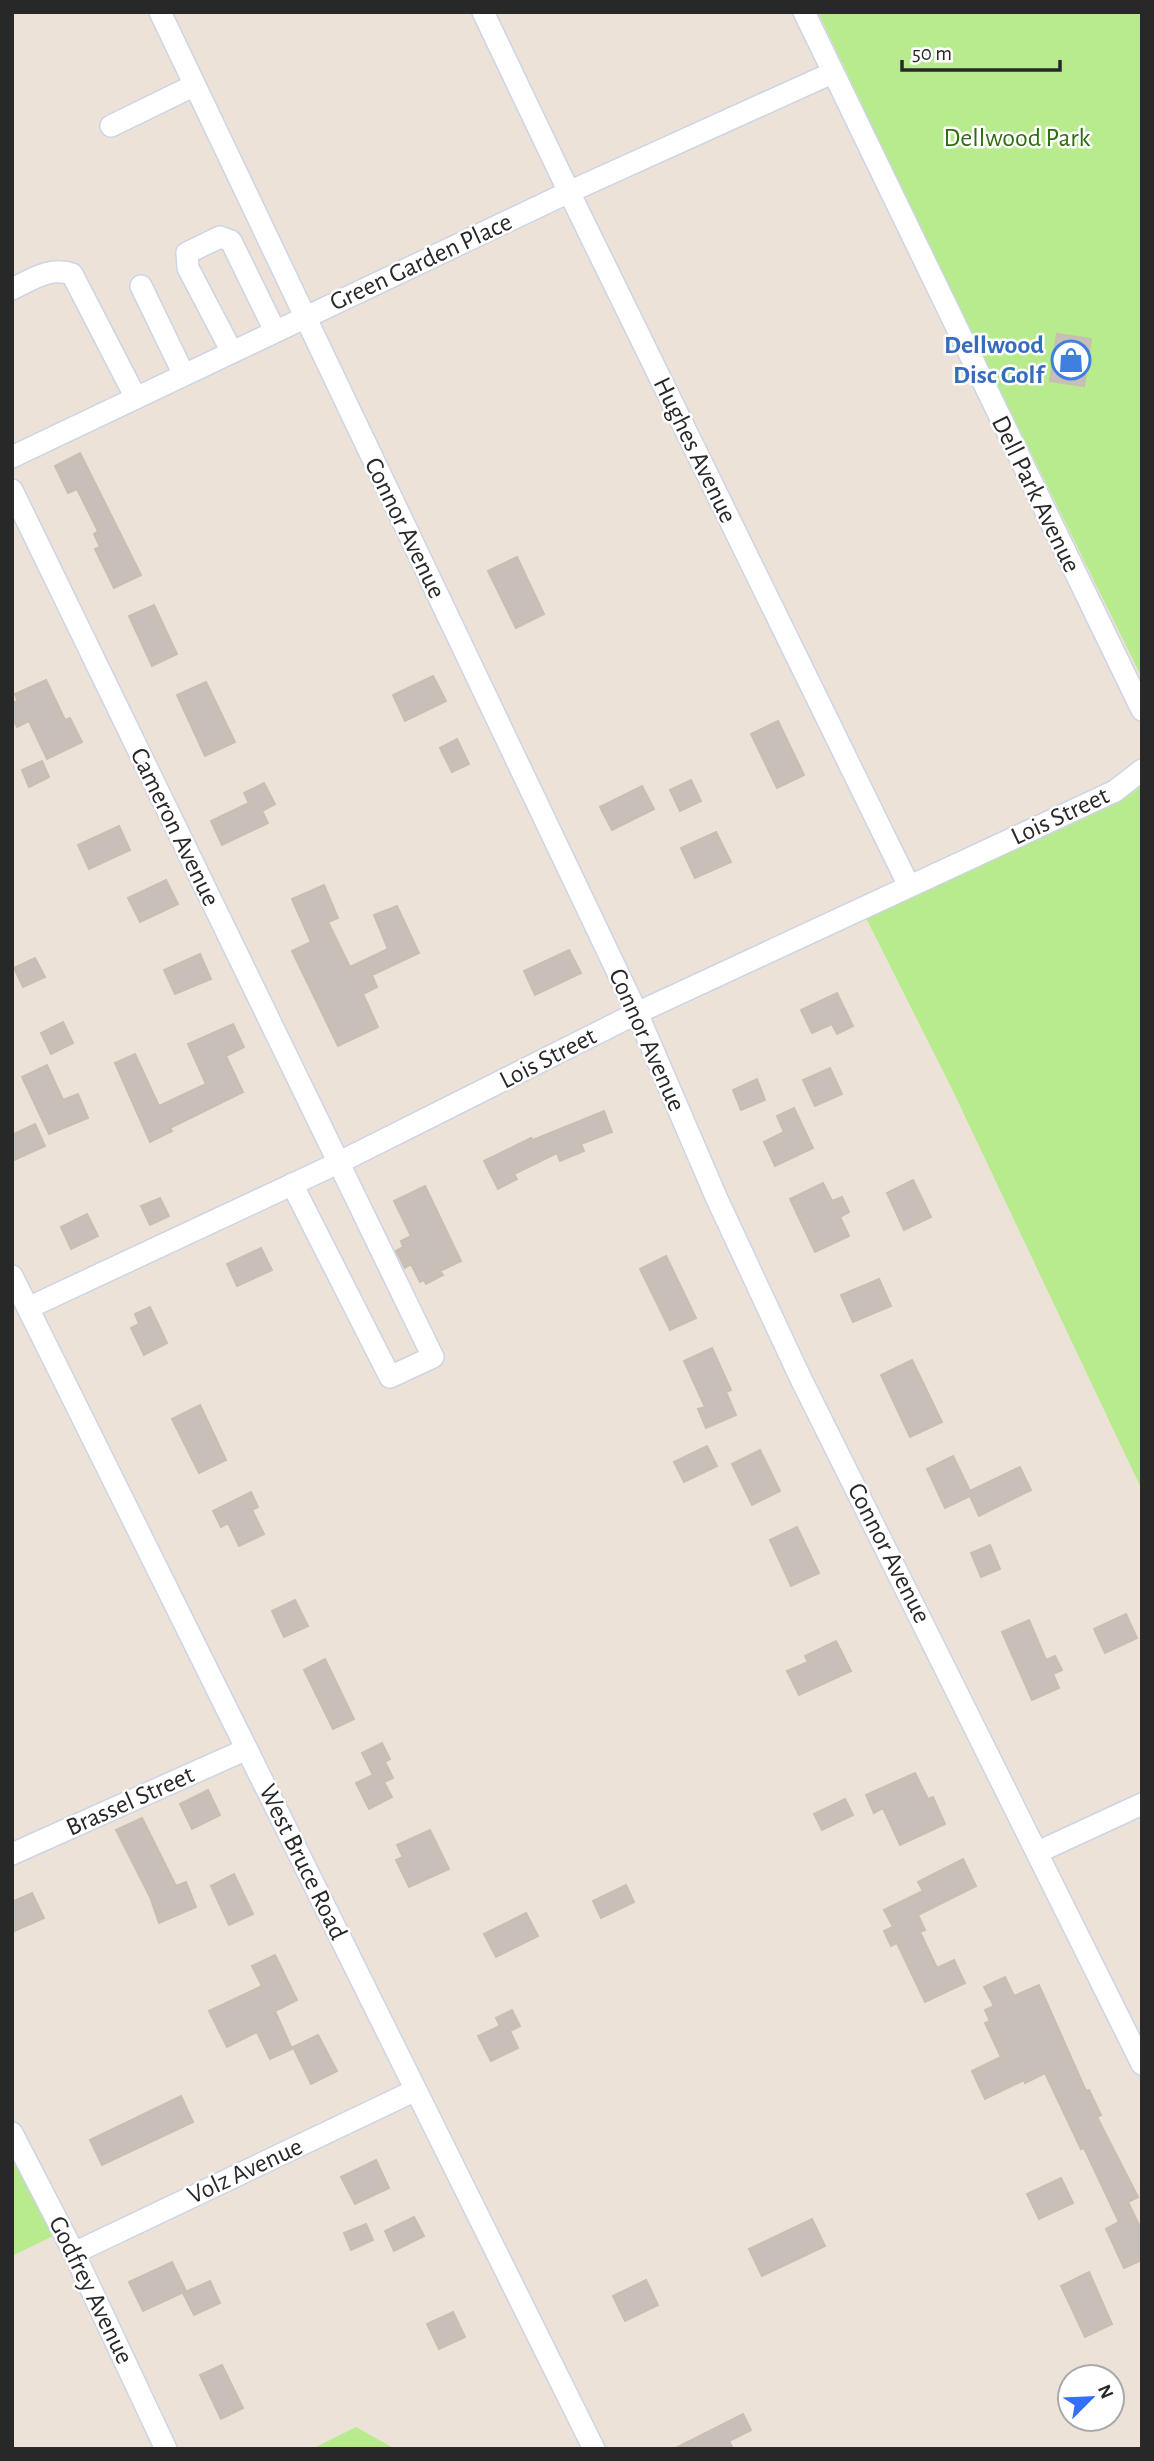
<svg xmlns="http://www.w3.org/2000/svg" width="1154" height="2461" font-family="'Alegreya Sans',sans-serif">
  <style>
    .green { fill: #b8ea8e }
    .building { fill: #c8bfb8; stroke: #c8beb2; stroke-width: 2 }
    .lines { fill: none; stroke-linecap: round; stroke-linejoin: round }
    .minor-casing { stroke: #cdd4e4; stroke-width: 24 }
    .minor { stroke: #fff; stroke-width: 21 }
    .labels { text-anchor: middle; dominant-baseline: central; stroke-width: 5; stroke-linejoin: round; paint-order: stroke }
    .park-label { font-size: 26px; fill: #2f6c12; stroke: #fff }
    .street-label { font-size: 26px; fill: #282828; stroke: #fff }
    .shop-label { font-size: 26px; font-weight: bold; fill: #366cbe; stroke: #fff; text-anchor: end }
  </style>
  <rect width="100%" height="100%" fill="#ede2d8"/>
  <path class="green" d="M818,12H1142V678L937,262Z
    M1142,785V1490L953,1091L866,918L1039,839L1131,794Z
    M12,2154L53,2236L12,2256Z
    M356,2427L395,2449H312Z"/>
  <path class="building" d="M1057,334L1091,339L1084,386L1050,381Z
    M80,453L141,575L114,588L95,549L100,547L94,534L98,531L77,489L68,493L55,466Z
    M517,557L544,614L516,628L488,571Z
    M154,605L177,654L152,666L129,616Z
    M433,676L446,701L405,721L393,695Z
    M46,680L65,720L70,718L82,742L47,759L29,721L17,727L12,718V703L18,701L15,694Z
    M206,682L235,742L205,756L177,695Z
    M778,721L804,775L777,788L751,734Z
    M457,739L469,764L452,772L440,748Z
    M42,761L49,777L29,787L22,770Z
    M691,780L701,801L680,811L670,790Z
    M264,783L275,804L262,811L268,823L222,845L211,821L249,803L244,793Z
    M642,786L654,809L612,830L600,807Z
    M119,826L130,850L89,869L78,845Z
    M716,832L731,862L695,878L681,848Z
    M166,880L178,904L140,922L128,898Z
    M324,885L338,918L328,922L350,967L388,949L374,915L397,906L419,953L372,975L377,987L363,994L378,1027L338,1046L292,951L311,942L292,899Z
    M569,950L581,973L535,995L524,971Z
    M200,954L211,979L175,994L164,970Z
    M35,958L45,977L23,987L14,968Z
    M837,993L853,1026L837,1034L832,1024L812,1033L801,1010Z
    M63,1022L73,1043L51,1054L41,1033Z
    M233,1024L244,1047L226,1056L243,1092L170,1128L172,1131L150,1142L115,1063L135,1054L159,1106L206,1084L188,1044Z
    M47,1065L63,1100L78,1094L88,1118L49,1134L22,1077Z
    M830,1068L842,1094L815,1106L803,1080Z
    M757,1079L765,1100L741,1110L733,1090Z
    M794,1108L813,1148L775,1166L764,1142L784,1132L777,1116Z
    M604,1111L612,1132L581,1144L584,1151L560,1161L557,1153L514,1174L517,1179L498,1189L484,1161L531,1138L533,1140Z
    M35,1124L45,1146L12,1161V1135Z
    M913,1180L931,1217L904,1230L887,1193Z
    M823,1183L832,1201L842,1197L849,1212L840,1217L849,1236L815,1252L790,1199Z
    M425,1186L461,1261L440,1271L443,1275L426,1284L424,1280L420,1282L411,1264L405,1268L396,1251L403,1247L401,1241L411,1236L394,1201Z
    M160,1198L169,1216L150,1225L141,1206Z
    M87,1214L98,1236L71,1249L61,1227Z
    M261,1248L272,1270L237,1286L227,1264Z
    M666,1256L696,1318L670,1330L640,1269Z
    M879,1279L891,1306L853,1322L841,1295Z
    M150,1307L167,1343L144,1355L131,1328L139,1324L135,1314Z
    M712,1348L731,1390L726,1392L736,1415L706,1428L698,1409L705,1407L684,1361Z
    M912,1360L942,1422L910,1437L881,1375Z
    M200,1405L226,1460L199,1473L172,1419Z
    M707,1446L717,1466L684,1482L674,1462Z
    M760,1450L780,1491L752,1505L732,1464Z
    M953,1456L970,1491L1020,1467L1031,1490L979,1516L970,1496L945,1508L927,1469Z
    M251,1492L258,1507L252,1510L264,1534L239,1546L228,1523L221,1527L213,1511Z
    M797,1527L819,1573L791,1586L770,1540Z
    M990,1545L1000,1569L981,1577L971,1553Z
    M295,1600L308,1626L284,1637L272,1611Z
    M1126,1614L1137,1638L1105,1653L1094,1629Z
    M1029,1620L1046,1660L1055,1656L1062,1670L1053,1674L1059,1688L1032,1700L1002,1632Z
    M836,1641L851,1671L799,1695L787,1671L808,1662L805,1656Z
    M325,1659L354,1719L333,1729L304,1670Z
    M382,1743L390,1759L385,1762L393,1778L384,1782L392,1797L369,1809L356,1783L373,1775L362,1753Z
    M915,1773L928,1799L933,1797L945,1824L900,1845L883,1808L874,1813L866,1795Z
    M208,1790L220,1815L192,1829L180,1804Z
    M845,1799L853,1815L822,1830L814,1814Z
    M142,1818L176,1886L186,1882L196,1907L159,1923L150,1897L116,1830Z
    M430,1830L449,1869L409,1887L396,1860L403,1857L397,1845Z
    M963,1859L976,1886L918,1915L925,1930L920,1932L937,1968L954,1960L965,1983L925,2002L897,1943L891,1946L884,1931L893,1927L884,1910L923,1891L918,1882Z
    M234,1874L253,1914L229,1925L211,1886Z
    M626,1885L634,1902L601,1918L593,1901Z
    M32,1893L44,1918L12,1932V1902Z
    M526,1913L538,1936L496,1957L484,1934Z
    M275,1955L297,2000L275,2011L292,2049L270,2059L257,2032L227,2047L209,2011L262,1986L252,1966Z
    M1005,1977L1014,1996L1039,1985L1086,2091L1089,2090L1101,2115L1097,2117L1138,2197L1128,2202L1142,2231V2260L1124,2268L1106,2229L1119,2222L1084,2148L1081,2149L1045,2073L1025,2083L1024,2080L985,2099L972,2071L1001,2057L985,2023L990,2021L985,2010L994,2006L984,1987Z
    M512,2010L520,2026L510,2031L518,2048L491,2061L478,2036L500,2026L496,2018Z
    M318,2035L337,2071L311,2084L293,2047Z
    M181,2096L193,2122L102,2165L90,2140Z
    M376,2160L389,2188L355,2204L341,2177Z
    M1061,2178L1073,2203L1039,2219L1027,2194Z
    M414,2217L424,2236L394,2251L385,2231Z
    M812,2219L825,2246L762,2276L749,2249Z
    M366,2224L373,2240L351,2250L344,2233Z
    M172,2262L186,2291L143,2311L129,2282Z
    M1089,2272L1112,2324L1085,2337L1061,2286Z
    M646,2280L658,2305L625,2321L613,2296Z
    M210,2281L220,2303L194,2315L183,2293Z
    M453,2312L465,2337L439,2349L427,2324Z
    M222,2365L243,2408L221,2419L200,2375Z
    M743,2414L751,2430L729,2441L733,2449H674Z"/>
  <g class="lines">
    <defs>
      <path id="minor" d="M160,12L637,1013L717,1199L800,1377L1142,2064
        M483,12L569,192L909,886
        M804,12L1142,710
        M111,126L195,85
        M141,286L184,375
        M12,289C31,280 51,266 72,274L136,398
        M232,352L188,268L187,253L220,237L231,241L275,331
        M12,457L569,192L832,73
        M12,490L433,1357L390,1377L292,1184
        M12,1276L594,2449
        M28,1308L338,1163L637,1013L1115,791L1142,770
        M1038,1852L1142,1804
        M12,1854L247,1749
        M12,2133L74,2253L166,2449
        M74,2253L416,2090"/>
    </defs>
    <use href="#minor" class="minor-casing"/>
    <use href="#minor" class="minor"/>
  </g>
  <defs>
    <symbol id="shop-ring" viewBox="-11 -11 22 22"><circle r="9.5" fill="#fff" stroke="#3f7fe0" stroke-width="1.5"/><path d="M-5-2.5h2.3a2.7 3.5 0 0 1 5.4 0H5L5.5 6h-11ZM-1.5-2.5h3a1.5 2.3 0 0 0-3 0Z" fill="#3f7fe0"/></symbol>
  </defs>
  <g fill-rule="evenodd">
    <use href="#shop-ring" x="1049" y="338" width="44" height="44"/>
  </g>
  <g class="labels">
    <g class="park-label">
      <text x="1017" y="138">Dellwood Park</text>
    </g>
    <g class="street-label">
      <text transform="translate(421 262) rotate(-25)">Green Garden Place</text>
      <text transform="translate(695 450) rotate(64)">Hughes Avenue</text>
      <text transform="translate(1036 494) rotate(64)">Dell Park Avenue</text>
      <text transform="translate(405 528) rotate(64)">Connor Avenue</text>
      <text transform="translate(1060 816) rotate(-25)">Lois Street</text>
      <text transform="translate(175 827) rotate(64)">Cameron Avenue</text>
      <text transform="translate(647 1040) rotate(66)">Connor Avenue</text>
      <text transform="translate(548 1058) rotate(-27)">Lois Street</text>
      <text transform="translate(889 1553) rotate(63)">Connor Avenue</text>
      <text transform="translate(130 1801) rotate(-24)">Brassel Street</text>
      <text transform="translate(303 1862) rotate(64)">West Bruce Road</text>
      <text transform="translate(245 2171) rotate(-25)">Volz Avenue</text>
      <text transform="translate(91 2290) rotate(64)">Godfrey Avenue</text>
    </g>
    <g class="shop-label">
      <text x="1044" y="345">Dellwood<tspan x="1044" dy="30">Disc Golf</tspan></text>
    </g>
  </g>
  <rect width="1154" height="2461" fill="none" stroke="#282828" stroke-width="28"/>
  <g transform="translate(1091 2398) rotate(66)"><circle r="33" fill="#ffffff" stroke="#a9a9a9" stroke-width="2"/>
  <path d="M0-5L12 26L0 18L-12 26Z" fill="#3370ff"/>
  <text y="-10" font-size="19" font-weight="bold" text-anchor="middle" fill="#282828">N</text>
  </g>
  <path d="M902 60v10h158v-10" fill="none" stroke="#282828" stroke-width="3.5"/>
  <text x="912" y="60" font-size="21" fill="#282828" stroke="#ffffff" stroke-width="5" paint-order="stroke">50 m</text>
</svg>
